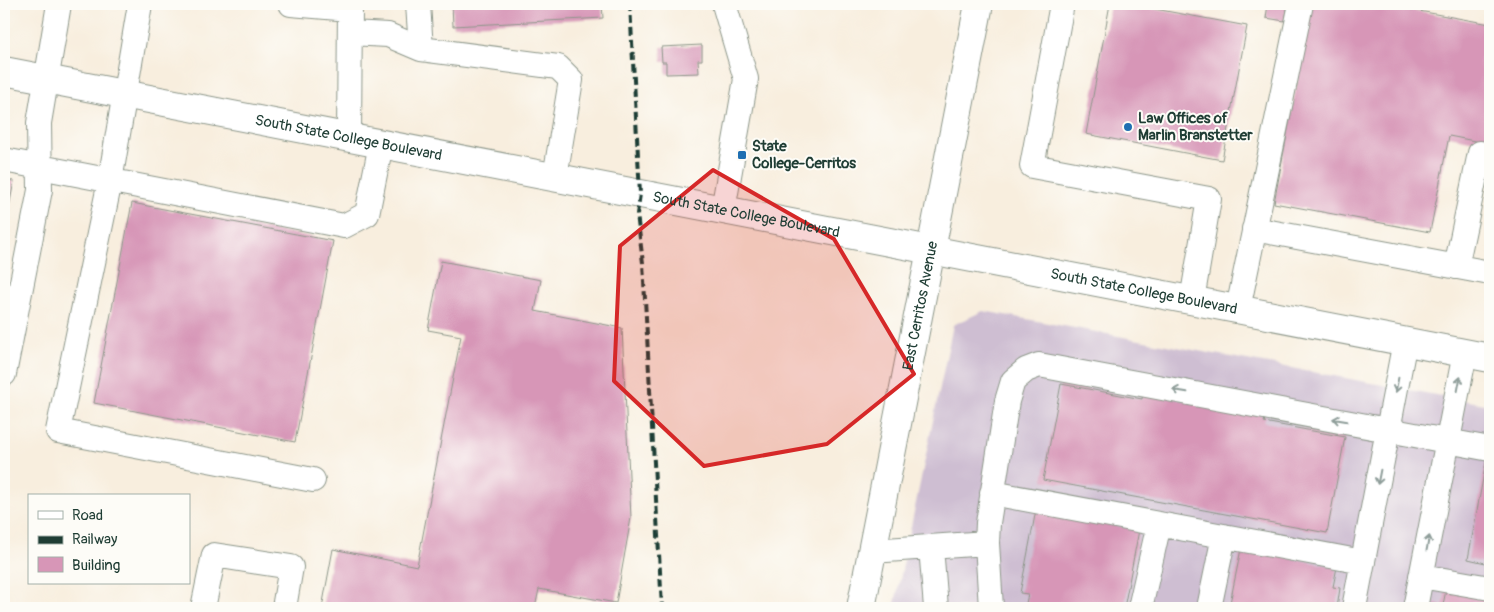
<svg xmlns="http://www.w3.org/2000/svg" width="1494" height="612" font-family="Pangolin,sans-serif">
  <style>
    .industrial { fill: #cebed2 }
    .building { fill: #d796b7 }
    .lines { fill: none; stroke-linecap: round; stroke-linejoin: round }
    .minor-casing { stroke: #8c9689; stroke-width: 26 }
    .major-casing { stroke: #8c9689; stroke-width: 30 }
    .minor { stroke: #fff; stroke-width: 24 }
    .major { stroke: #fff; stroke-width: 28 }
    .rail { stroke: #1f3d34; stroke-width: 4; stroke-dasharray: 8 4; stroke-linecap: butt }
    .oneway { stroke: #8f9e9a }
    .marked { fill: #d62828; fill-opacity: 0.2; stroke: #d62828; stroke-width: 4; stroke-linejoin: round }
    .poi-dot { fill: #1f6fb2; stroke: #fdfcf7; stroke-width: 2 }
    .labels { text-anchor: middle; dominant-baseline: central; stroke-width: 4; stroke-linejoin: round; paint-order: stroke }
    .poi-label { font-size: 15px; font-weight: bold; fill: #1f3d34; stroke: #fdfcf7; text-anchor: start }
    .street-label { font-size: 15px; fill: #1f3d34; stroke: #fdfcf7 }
  </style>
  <rect width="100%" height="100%" fill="#fdfcf7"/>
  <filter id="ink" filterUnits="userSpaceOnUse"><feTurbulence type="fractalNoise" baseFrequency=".02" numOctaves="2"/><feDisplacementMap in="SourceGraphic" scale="10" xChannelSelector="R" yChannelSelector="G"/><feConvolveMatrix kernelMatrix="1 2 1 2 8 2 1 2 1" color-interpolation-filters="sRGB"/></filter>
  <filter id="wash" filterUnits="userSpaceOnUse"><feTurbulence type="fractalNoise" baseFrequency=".0096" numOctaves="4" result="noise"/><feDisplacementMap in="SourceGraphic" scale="20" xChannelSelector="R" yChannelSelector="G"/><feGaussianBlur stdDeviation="1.12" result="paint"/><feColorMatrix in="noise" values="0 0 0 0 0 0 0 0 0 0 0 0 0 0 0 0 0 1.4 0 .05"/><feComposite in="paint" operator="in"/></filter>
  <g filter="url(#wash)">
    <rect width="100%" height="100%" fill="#f8eede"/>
    <path class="industrial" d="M983,311L1490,405V608H894L953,325Z"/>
    <g id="blocks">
      <path class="building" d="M452,4H602L603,18L453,26Z
        M1110,4H1128L1247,26L1222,160L1086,134Z
        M1268,4H1288L1285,21L1266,18Z
        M1312,4H1381L1490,24V144L1449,136L1430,232L1274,203Z
        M702,45V60H698L699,73L666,74V62H662L661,47Z
        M4,180L14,181L5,228H4Z
        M132,203L333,241L295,442L94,403Z
        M441,261L541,280L535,311L622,328L631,518L616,603L539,589L535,608H322L333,549L417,566L461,336L428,330Z
        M1061,384L1142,399L1143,393L1266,416L1264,422L1345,437L1327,533L1043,480Z
        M1487,457L1490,458V564L1468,559Z
        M1036,510L1139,530L1124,608H1025L1028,594L1020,593Z
        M1241,549L1337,567L1333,587L1340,588L1337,608H1229Z
        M1446,590L1490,598V608H1434L1435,604L1443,605Z"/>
    </g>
  </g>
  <g filter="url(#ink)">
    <use href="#blocks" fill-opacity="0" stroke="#8c9689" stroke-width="1"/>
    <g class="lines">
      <defs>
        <path id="minor" d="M140,4L110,181L58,431L313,480
          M291,4L350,9
          M418,4L421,49
          M1062,4L1032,166L1209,199L1192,300
          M350,33L388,35L421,49L558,67L571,80L555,177
          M349,138L350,4
          M4,160L344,226L367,214L381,144
          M723,210L746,79L724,4
          M1254,229L1490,273
          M1456,267L1480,153
          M1238,309L1301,4
          M4,374L40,190L39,123L59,4
          M992,493L1363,562
          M931,547L936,608
          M872,551L987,543
          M1421,576L1490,588
          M203,608L214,555L291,567L284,608
          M991,608L987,543L988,523L1007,401L1013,381L1026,370L1039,365L1490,449
          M1140,608L1159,524
          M1209,608L1224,536
          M1354,608L1405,341
          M1415,608L1465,353"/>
        <g id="major">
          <path id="s1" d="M4,71L1490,358"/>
          <path id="s2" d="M861,608L979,4"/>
        </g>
      </defs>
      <use href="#minor" class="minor-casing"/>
      <use href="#major" class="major-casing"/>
      <use href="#minor" class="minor"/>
      <use href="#major" class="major"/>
      <path class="rail" d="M630,4L640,194L637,214L643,263L662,608"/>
    </g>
    <defs><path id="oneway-shaft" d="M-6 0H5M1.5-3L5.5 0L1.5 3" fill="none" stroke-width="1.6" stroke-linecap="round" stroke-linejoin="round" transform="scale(1.25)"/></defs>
    <g class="oneway">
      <use href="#oneway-shaft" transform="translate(1459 384) rotate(-79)"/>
      <use href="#oneway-shaft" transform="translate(1397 385) rotate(101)"/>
      <use href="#oneway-shaft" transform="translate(1180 391) rotate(-170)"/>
      <use href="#oneway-shaft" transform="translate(1340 420) rotate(-170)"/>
      <use href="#oneway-shaft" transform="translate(1379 477) rotate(101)"/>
      <use href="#oneway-shaft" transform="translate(1428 543) rotate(-79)"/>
    </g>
  </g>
  <path class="marked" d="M713,170L834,239L914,374L827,444L704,466L614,381L620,246Z"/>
  <g class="poi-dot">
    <circle cx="1128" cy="127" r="5"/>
    <rect x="737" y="150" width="10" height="10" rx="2.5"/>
  </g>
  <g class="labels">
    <g class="poi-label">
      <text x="1138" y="118">Law Offices of<tspan x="1138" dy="17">Marlin Branstetter</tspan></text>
      <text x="752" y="146">State<tspan x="752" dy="17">College-Cerritos</tspan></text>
    </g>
    <g class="street-label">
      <text stroke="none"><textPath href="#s1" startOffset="351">South State College Boulevard</textPath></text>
      <text stroke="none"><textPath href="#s1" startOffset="756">South State College Boulevard</textPath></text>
      <text stroke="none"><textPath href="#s1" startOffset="1161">South State College Boulevard</textPath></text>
      <text stroke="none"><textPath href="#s2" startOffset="308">East Cerritos Avenue</textPath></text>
    </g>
  </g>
  <rect width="1494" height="612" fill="none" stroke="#fdfcf7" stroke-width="20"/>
  <rect x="28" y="494" width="162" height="90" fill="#fdfcf7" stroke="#a4b0a9"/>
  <rect x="38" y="511" width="25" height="8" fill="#ffffff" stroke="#a4b0a9"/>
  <text x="72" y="520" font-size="15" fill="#1f3d34">Road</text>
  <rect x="38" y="536" width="25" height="8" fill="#1f3d34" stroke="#a4b0a9"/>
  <text x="72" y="544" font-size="15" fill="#1f3d34">Railway</text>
  <rect x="38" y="557" width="25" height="15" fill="#d796b7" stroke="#a4b0a9"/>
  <text x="72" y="570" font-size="15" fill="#1f3d34">Building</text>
</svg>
